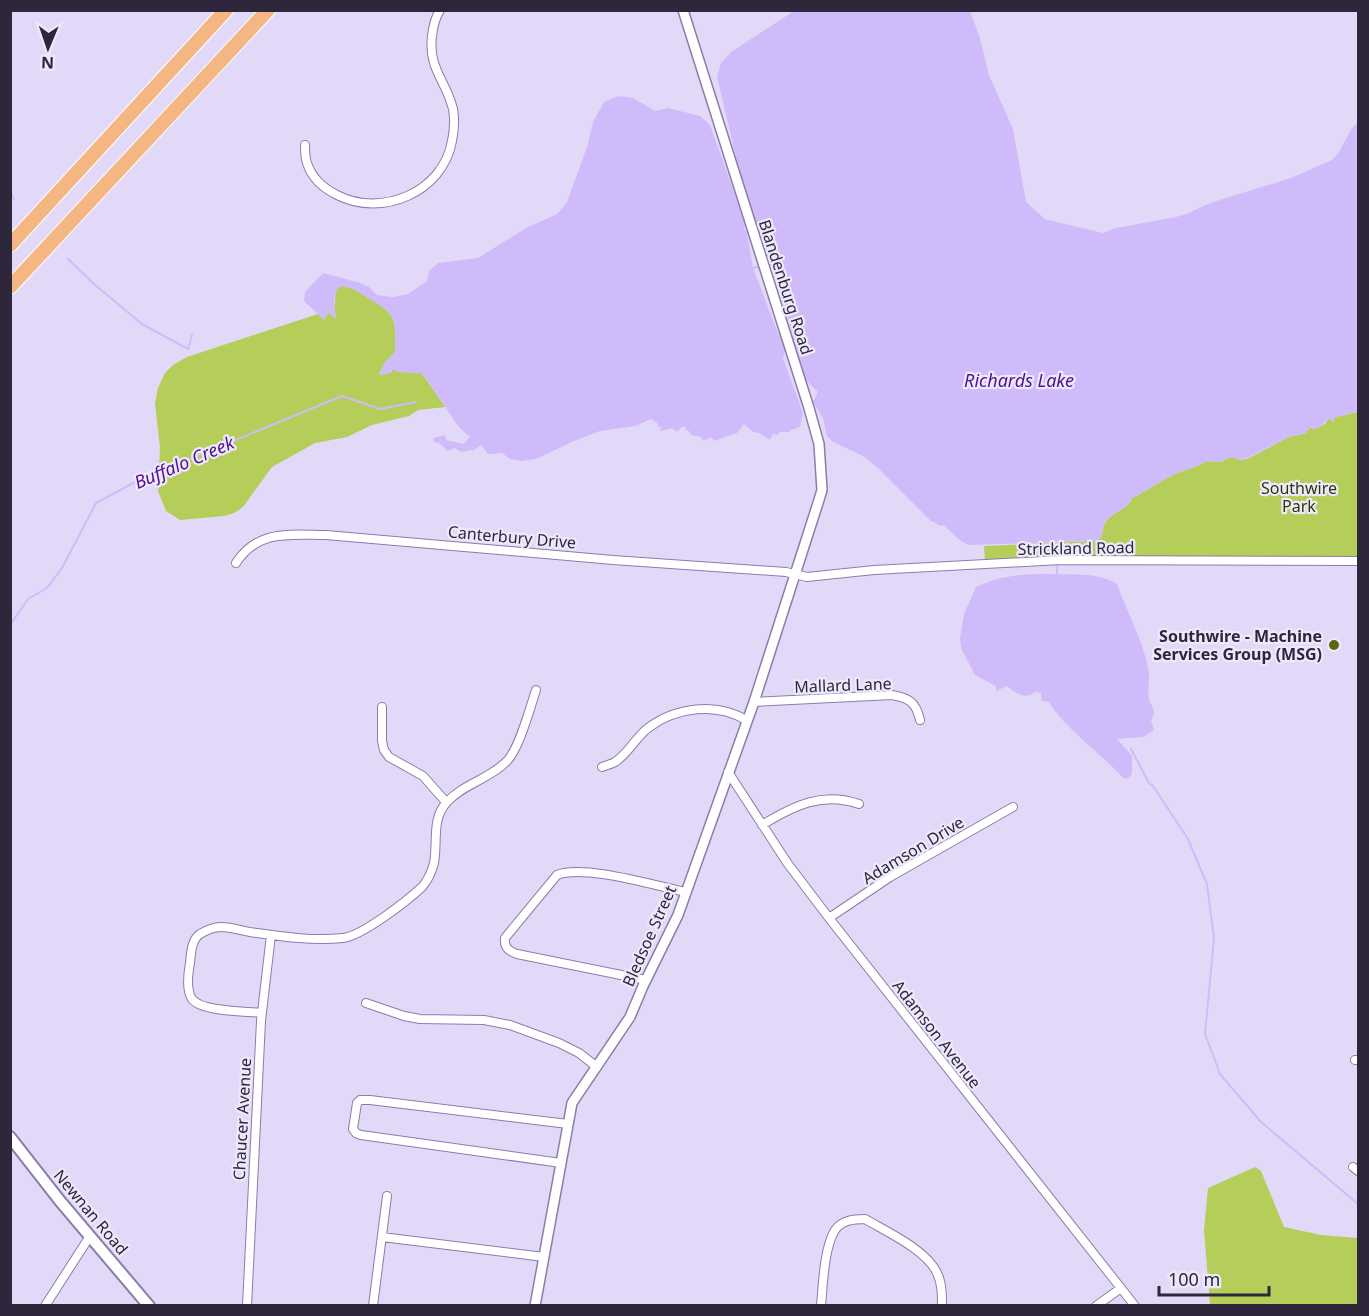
<svg xmlns="http://www.w3.org/2000/svg" width="1369" height="1316" font-family="'Noto Sans',sans-serif">
  <style>
    .green { fill: #b5cd59 }
    .water { fill: #d0bbfa }
    .lines { fill: none; stroke-linecap: round; stroke-linejoin: round }
    .stream { stroke: #d0bbfa; stroke-width: 2 }
    .minor-casing { stroke: #8b7caa; stroke-width: 10 }
    .tertiary-casing { stroke: #8b7caa; stroke-width: 12 }
    .secondary-casing { stroke: #8b7caa; stroke-width: 14 }
    .trunk-casing { stroke: #fff; stroke-width: 16 }
    .minor { stroke: #fff; stroke-width: 8 }
    .tertiary { stroke: #fff; stroke-width: 9 }
    .secondary { stroke: #fff; stroke-width: 10 }
    .trunk { stroke: #f4b784; stroke-width: 14 }
    .poi-dot { fill: #5a6912; stroke: #eee8fd; stroke-width: 2 }
    .labels { text-anchor: middle; dominant-baseline: central; stroke-width: 4.5; stroke-linejoin: round; paint-order: stroke }
    .street-label { font-size: 16px; fill: #2e273b; stroke: #eee8fd }
    .park-label { font-size: 16px; fill: #2e3703; stroke: #eee8fd }
    .poi-label { font-size: 16px; font-weight: bold; fill: #2e273b; stroke: #eee8fd; text-anchor: end }
    .water-label { font-size: 18px; font-style: italic; fill: #4f118c; stroke: #eee8fd }
  </style>
  <rect width="100%" height="100%" fill="#e2d9f8"/>
  <path class="green" d="M341,286C352,287 358,291 367,297C371,300 376,301 380,304C399,316 395,333 395,352L385,362L379,374L392,370L394,367L396,372H421L445,407L418,410L409,416L372,425L347,437L315,443L272,467L243,507L234,513L224,516L180,520L166,511L158,491L160,447L155,404L158,388L165,373L173,365L187,357L318,314L324,320L328,312L330,314L334,312L336,290Z
    M1358,412V558L1069,557L985,560L984,546L1094,541L1101,538C1102,533 1103,527 1105,523C1112,511 1128,510 1132,498C1147,491 1160,481 1175,474C1186,469 1197,467 1207,461L1220,462L1232,457L1240,460L1247,459L1289,437L1306,433L1310,427L1314,429L1325,424L1329,418L1332,420L1335,417Z
    M1255,1167L1261,1171L1284,1227L1321,1235L1358,1238V1305H1210L1204,1230L1208,1188Z"/>
  <path class="water" d="M794,11H970L980,38L989,75L1013,129L1026,202L1045,219L1103,233L1116,228L1176,217L1189,213L1210,203L1291,178L1332,160L1339,152L1352,128L1358,122V412L1335,417L1333,423L1329,418L1319,428L1313,429L1311,426L1306,433L1289,437L1247,458L1240,460L1232,457L1220,462L1207,461C1197,467 1186,469 1175,474C1160,481 1147,491 1132,498C1128,511 1110,511 1104,524C1102,528 1102,534 1101,538L1094,541L969,545C960,542 951,532 944,525L941,526L931,521L878,468L863,456L833,442L827,436L823,418L813,402L818,392L804,378L792,340L785,303L753,219L742,182L717,77L721,63L731,52Z
    M618,96L633,98L655,111L668,108L700,116L710,125L746,225L744,229L747,232L753,268L778,333L786,348L783,358L803,413L800,427L791,430L789,432H780L778,435L773,434L770,440L759,433L753,432L744,424L737,433L714,441L711,437L703,441L701,437L691,435L688,430L686,431V427H682L677,432L672,428L661,431L660,429L663,427H659L657,423L651,419L636,426L600,431L574,441L536,459L521,461L510,459L502,453L488,454L481,445L473,451L472,450L461,452L455,448L448,451L438,442L437,443L434,442L433,438L445,435L446,440L463,444L470,437L458,426L423,374L396,372L394,368L391,373L382,375L379,374L385,362L395,352C395,316 398,317 367,297C358,292 352,287 341,286C331,294 334,309 337,320L328,312L324,320L304,301L305,292L323,273L361,283L369,287L377,295L393,297L408,294L427,281L429,271L438,263L478,258L526,228L557,214L567,202L588,144L593,122L604,102Z
    M1050,574C1072,575 1099,572 1117,584C1127,612 1142,639 1148,667C1151,678 1147,690 1149,699C1152,708 1157,711 1151,720L1154,730L1143,737L1117,739L1132,756V774L1128,779L1123,778C1102,754 1064,728 1049,702L1042,701L1041,693L1034,692L1033,694C1023,699 1014,692 1007,686L996,691V686L975,675L961,648L960,638L964,614L976,587C1002,575 1022,574 1050,574Z"/>
  <g class="lines">
    <path class="stream" d="M10,192L14,199
      M68,259L94,284L142,324L188,349L192,335
      M753,268L762,266
      M1056,550L1057,574
      M10,625L28,599L47,588L62,568L96,503L141,479L342,396L380,409L416,402
      M1131,749L1149,783L1153,786L1188,839L1207,884L1214,938L1205,1034L1220,1074L1261,1122L1358,1204"/>
    <defs>
      <path id="minor" d="M305,145C305,151 305,158 307,163C312,179 323,188 337,195C382,218 443,192 452,141C454,131 455,120 453,109C446,80 428,69 432,36C433,27 435,18 440,10
        M236,563C258,529 290,535 326,535L613,560L786,572L807,577L874,570L1061,560L1358,561
        M754,702L892,695C909,698 916,702 920,720
        M382,707V741L384,750L389,757L423,776L446,802
        M602,767C606,765 612,764 615,762C628,754 636,737 648,728C676,707 716,702 746,720
        M728,772L788,864L829,918L1135,1306
        M762,825C793,806 823,791 859,804
        M829,918L890,877L1013,807
        M646,980L517,954C509,951 504,948 505,938L557,875C583,864 656,886 686,892
        M366,1003L404,1016L420,1019L484,1020L510,1025L559,1043L579,1053L597,1067
        M262,1013C246,1011 202,1012 192,999C186,990 188,974 190,963C191,954 191,940 200,934C205,931 214,927 221,927C233,927 245,932 257,933C285,937 314,941 343,938C362,936 407,901 422,887C428,880 432,871 434,863C438,842 431,819 447,802C463,784 490,779 507,761C519,749 530,708 536,690
        M1355,1060H1358
        M561,1163L361,1135L356,1133L353,1129L357,1103L360,1100H370L568,1124
        M1353,1167L1358,1171
        M382,1237L544,1257
        M45,1306L90,1236
        M247,1306L261,1021L271,935
        M373,1306L387,1196
        M821,1306C823,1284 824,1248 835,1230C842,1220 854,1219 865,1219C887,1232 927,1250 937,1273C942,1283 942,1294 942,1306
        M1096,1306L1121,1288"/>
      <path id="tertiary" d="M535,1306L572,1103L630,1017L643,986L678,915L754,702L818,503L822,490L819,444L809,408L683,10"/>
      <path id="secondary" d="M10,1137L60,1201L149,1306"/>
      <path id="trunk" d="M10,245L226,10
        M10,287L268,10"/>
    </defs>
    <use href="#minor" class="minor-casing"/>
    <use href="#tertiary" class="tertiary-casing"/>
    <use href="#secondary" class="secondary-casing"/>
    <use href="#trunk" class="trunk-casing"/>
    <use href="#minor" class="minor"/>
    <use href="#tertiary" class="tertiary"/>
    <use href="#secondary" class="secondary"/>
    <use href="#trunk" class="trunk"/>
  </g>
  <circle class="poi-dot" cx="1334" cy="645" r="6"/>
  <g class="labels">
    <g class="street-label">
      <text transform="translate(786 287) rotate(72)">Blandenburg Road</text>
      <text transform="translate(512 537) rotate(5)">Canterbury Drive</text>
      <text transform="translate(1076 548) rotate(-1)">Strickland Road</text>
      <text transform="translate(843 685) rotate(-2)">Mallard Lane</text>
      <text transform="translate(913 850) rotate(-31)">Adamson Drive</text>
      <text transform="translate(649 936) rotate(-66)">Bledsoe Street</text>
      <text transform="translate(937 1034) rotate(52)">Adamson Avenue</text>
      <text transform="translate(242 1119) rotate(-87)">Chaucer Avenue</text>
      <text transform="translate(91 1212) rotate(50)">Newnan Road</text>
    </g>
    <g class="park-label">
      <text x="1299" y="488">Southwire<tspan x="1299" dy="18">Park</tspan></text>
    </g>
    <g class="poi-label">
      <text x="1322" y="636">Southwire - Machine<tspan x="1322" dy="18">Services Group (MSG)</tspan></text>
    </g>
    <g class="water-label">
      <text x="1019" y="380">Richards Lake</text>
      <text transform="translate(184 462) rotate(-23)">Buffalo Creek</text>
    </g>
  </g>
  <rect width="1369" height="1316" fill="none" stroke="#2e273b" stroke-width="24"/>
  <g transform="translate(48 48) rotate(182)" stroke="#eee8fd" stroke-width="4.5" paint-order="stroke">
  <path d="M0-4.5L10 22L0 15L-10 22Z" fill="#2e273b"/>
  <text y="-9" font-size="16" font-weight="bold" text-anchor="middle" fill="#2e273b">N</text>
  </g>
  <path d="M1159 1286v9h110v-9" fill="none" stroke="#2e273b" stroke-width="3"/>
  <text x="1168" y="1286" font-size="18" fill="#2e273b" stroke="#eee8fd" stroke-width="4.5" paint-order="stroke">100 m</text>
</svg>
